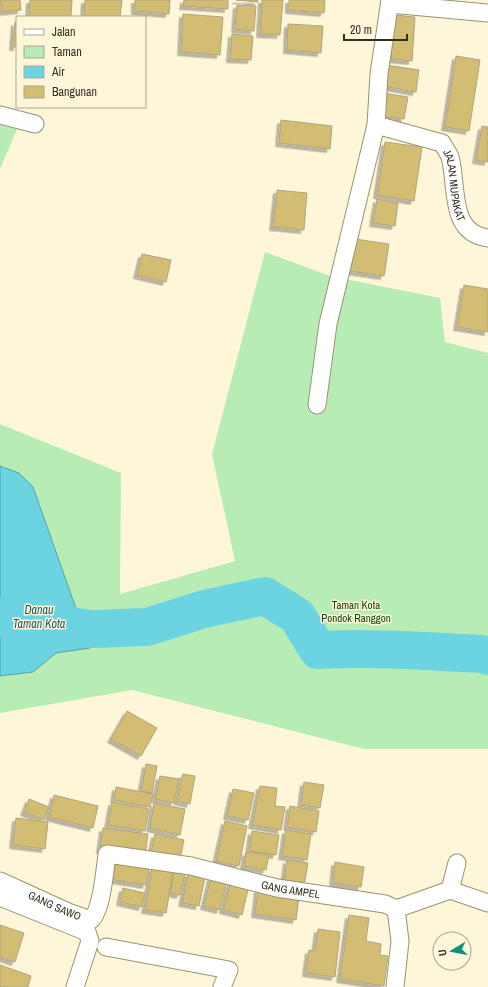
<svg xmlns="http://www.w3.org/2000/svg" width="488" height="987" font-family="'Archivo Narrow',sans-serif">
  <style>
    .green { fill: #b8ecb5 }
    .water { fill: #6cd3e1; stroke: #5ba2a7 }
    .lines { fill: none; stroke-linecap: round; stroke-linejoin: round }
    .river { stroke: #6cd3e1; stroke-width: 38 }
    .building { fill: #d3bd72; stroke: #aea482; filter: url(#shadow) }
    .street-casing { stroke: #9b9270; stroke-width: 19 }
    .street { stroke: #fff; stroke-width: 17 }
    .labels { text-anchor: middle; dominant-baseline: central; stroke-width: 3; stroke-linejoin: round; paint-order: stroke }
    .street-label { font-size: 11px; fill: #322e20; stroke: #fef6d9 }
    .park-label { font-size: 11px; fill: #09430b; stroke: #fef6d9 }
    .water-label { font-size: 12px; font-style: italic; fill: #28565c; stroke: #fef6d9 }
  </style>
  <defs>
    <filter id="shadow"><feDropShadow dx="-3.5" dy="3.5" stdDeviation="0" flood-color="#0004"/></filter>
  </defs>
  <rect width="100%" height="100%" fill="#fef6d9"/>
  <path class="green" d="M0,125L17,129L0,169Z
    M265,252L330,276L440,298L445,342L488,353V749H364L132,690L0,713V424L121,473L120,594L235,561L212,454Z"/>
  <path class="water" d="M0,466L19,473L33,487L90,648L56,653L33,672L0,676Z"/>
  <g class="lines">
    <path class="river" d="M0,617L92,629L147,627L204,609L265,596L297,616L318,650C373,647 427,651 482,654L488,656"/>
  </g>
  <path class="building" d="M0,0H20L21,10L2,12Z
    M30,0H72L71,17H29Z
    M85,0H122L120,17H84Z
    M135,0H170L169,14L135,11Z
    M184,0H228V9L183,6Z
    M236,0H258V2Z
    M262,0H283L280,35L260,34Z
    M289,0H325L324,13L289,10Z
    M237,5L256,6L254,31L235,29Z
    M183,14L223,17L220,55L181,52Z
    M394,15L415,17L412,61L391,59Z
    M15,22L17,23V47H13Z
    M288,24L323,26L321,53L287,50Z
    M232,34L253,36L251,60L230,59Z
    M456,56L480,60L469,131L445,127Z
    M386,65L419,70L416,92L383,86Z
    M383,93L408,97L404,119L379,116Z
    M281,120L332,126L330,149L279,143Z
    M482,126L488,127V162L476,160Z
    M385,142L422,147L414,201L377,195Z
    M277,190L307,193L304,230L273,227Z
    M377,199L398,203L395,226L373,223Z
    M355,239L389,244L384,276L350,271Z
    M142,254L171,260L166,282L137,275Z
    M464,285L488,289V332L457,327Z
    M127,711L157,728L141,756L111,739Z
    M146,764L157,766L152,793L141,791Z
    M183,774L195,776L190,804L177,801Z
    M160,776L179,779L174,803L155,799Z
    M304,782L324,785L320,808L301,805Z
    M260,786L277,788L275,806L285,807L281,830L252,825Z
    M116,787L153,794L150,807L114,800Z
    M233,789L254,793L248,820L227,816Z
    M54,795L98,806L93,828L49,817Z
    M29,799L49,807L44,820L24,812Z
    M112,802L149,809L145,831L108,825Z
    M154,803L185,809L180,835L150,828Z
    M290,806L319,811L316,832L287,827Z
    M16,818L48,822L45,849L13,845Z
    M225,821L247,826L239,866L216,861Z
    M103,828L148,834L145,856L100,850Z
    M286,830L311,834L307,860L282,856Z
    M252,831L279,835L276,855L249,851Z
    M155,834L184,840L180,858L151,852Z
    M246,852L269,855L266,870L244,866Z
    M287,860L308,863L303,892L283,888Z
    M335,862L364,867L361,887L333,883Z
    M112,863L149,869L146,885L109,879Z
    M152,867L173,871L166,913L145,910Z
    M174,872L185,874L180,895L170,893Z
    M188,873L205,877L199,906L182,903Z
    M211,877L227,881L220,910L204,906Z
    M231,881L249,885L242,915L223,910Z
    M123,888L145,893L142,907L120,902Z
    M258,889L299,896L296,920L255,914Z
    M349,915L369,918L366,941L381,944L380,955L388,956L384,986L340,979Z
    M0,925L24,933L15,962L0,957Z
    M318,929L340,932L335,977L306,973L309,950L315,951Z
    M0,965L31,976L28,987H0Z"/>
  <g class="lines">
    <defs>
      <g id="street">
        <path id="s1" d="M390,0L379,74L376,125L442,143C444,147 448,152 450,157C458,185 448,233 488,238"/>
        <path d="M390,4L488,13"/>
        <path d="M0,115L35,124"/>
        <path d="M317,405L328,324L376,125"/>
        <path id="s2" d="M0,881L68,912L91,920C102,910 105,869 107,854L191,866L277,888L385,904L396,909L400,941L395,987"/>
        <path d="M450,890L457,863"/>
        <path d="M0,897L87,932L90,941L75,987"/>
        <path d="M396,909L450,890L488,903"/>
        <path d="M106,947L229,970L222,987"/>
      </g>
    </defs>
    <use href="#street" class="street-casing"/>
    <use href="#street" class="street"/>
  </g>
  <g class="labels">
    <g class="street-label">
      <text stroke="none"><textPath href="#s1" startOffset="239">JALAN MUPAKAT</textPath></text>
      <text stroke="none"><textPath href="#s2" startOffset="355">GANG AMPEL</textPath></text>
      <text stroke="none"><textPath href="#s2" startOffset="60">GANG SAWO</textPath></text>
    </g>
    <g class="park-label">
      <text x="356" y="605">Taman Kota<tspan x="356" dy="13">Pondok Ranggon</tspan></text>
    </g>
    <g class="water-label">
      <text x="39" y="610">Danau<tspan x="39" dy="14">Taman Kota</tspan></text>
    </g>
  </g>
  <rect x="16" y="16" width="130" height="92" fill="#fef6d9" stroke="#aca68f"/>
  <rect x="24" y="29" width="20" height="6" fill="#ffffff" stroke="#aca68f"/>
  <text x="52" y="36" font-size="12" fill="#322e20">Jalan</text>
  <rect x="24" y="46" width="20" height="12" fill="#b8ecb5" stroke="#aca68f"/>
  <text x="52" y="56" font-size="12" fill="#322e20">Taman</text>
  <rect x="24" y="66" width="20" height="12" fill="#6cd3e1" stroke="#aca68f"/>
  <text x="52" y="76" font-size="12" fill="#322e20">Air</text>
  <rect x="24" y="86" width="20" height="12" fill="#d3bd72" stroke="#aca68f"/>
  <text x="52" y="96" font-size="12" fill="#322e20">Bangunan</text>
  <g transform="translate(452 951) rotate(260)"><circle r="19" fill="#fef6d9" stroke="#aca68f"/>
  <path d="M0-3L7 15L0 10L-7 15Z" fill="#0e9179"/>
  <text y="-6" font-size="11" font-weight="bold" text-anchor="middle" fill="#322e20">U</text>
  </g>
  <path d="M344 34v6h63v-6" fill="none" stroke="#322e20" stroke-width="2"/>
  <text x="350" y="34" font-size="12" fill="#322e20" stroke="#fef6d9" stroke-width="3" paint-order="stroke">20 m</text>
</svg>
